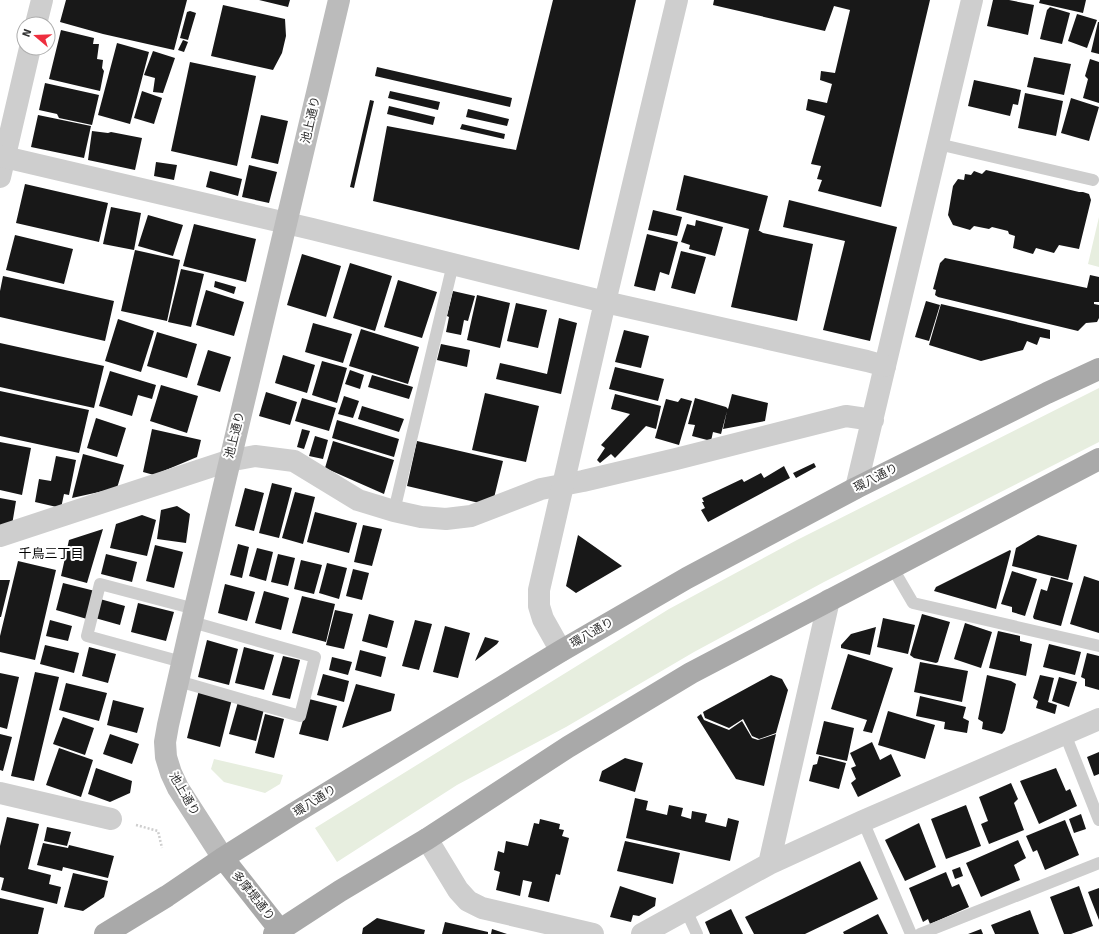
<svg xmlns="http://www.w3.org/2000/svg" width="1099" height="934" font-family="Signika,'Noto Sans JP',sans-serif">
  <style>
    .green { fill: #e7eedf }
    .building { fill: #181818 }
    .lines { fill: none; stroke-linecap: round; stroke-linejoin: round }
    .path { stroke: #cecece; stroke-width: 2.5; stroke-dasharray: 2 2; stroke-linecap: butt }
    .service { stroke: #cecece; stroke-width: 12 }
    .minor { stroke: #cecece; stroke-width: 22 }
    .tertiary { stroke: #cecece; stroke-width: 22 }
    .secondary { stroke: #bbb; stroke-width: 22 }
    .primary { stroke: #a9a9a9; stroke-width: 22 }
    .labels { text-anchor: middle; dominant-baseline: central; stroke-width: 4; stroke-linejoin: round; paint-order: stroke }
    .street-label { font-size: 12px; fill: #313131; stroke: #fff }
    .neighbourhood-label { font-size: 13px; fill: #000; stroke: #fff }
  </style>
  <rect width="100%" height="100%" fill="#fff"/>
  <path class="green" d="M1099,217V267L1088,264Z
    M1099,388V442L824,582L694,652L566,727L457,785L337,862L315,828L669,609L797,540Z
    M214,759L283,775L280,784L265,793L224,782L211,769Z"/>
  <path class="building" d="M66,0H187L174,50L103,34L60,22Z
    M259,0H290L288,7Z
    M553,0H636L579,250L373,201L387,126L516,150Z
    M714,0H930L881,207L818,191L822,180L817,179L821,166L811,164L825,116L806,110L808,99L827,103L832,84L820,80L821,71L835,73L850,10L834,6L825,31L713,5Z
    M993,0H1009L1034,5L1028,35L987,26Z
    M1040,0H1086L1083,13L1039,3Z
    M223,5L285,19L286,36L282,53L273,70L211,56Z
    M1050,7L1070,13L1062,44L1040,39L1047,10Z
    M190,11L196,13L188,40L180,38L187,12Z
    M1077,14L1097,20L1087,48L1068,41Z
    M1098,22H1099V54L1091,52Z
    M61,30L94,38L93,44H99L97,59L103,60L102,68L104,71L100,91L49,79Z
    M183,40L188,42L184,52L178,50Z
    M117,43L149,52L130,124L98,115Z
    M153,51L175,58L163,93L153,92L155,78L144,75Z
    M1034,57L1071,64L1064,95L1027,87Z
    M1090,59L1099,62V103L1083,98L1088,79L1085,76Z
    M190,62L256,76L237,166L171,151Z
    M377,67L512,98L510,107L375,76Z
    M974,80L1021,90L1018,105L1013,104L1010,116L968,106Z
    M45,83L99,95L92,125L59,118L57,114L39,110Z
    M142,91L162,98L154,124L134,118Z
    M390,91L440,102L438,110L388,98Z
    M1025,93L1063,101L1056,136L1018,128Z
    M1071,98L1099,107L1089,141L1061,133Z
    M370,100L374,101L354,188L350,187Z
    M389,106L435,117L433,125L387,114Z
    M468,109L509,119L507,126L466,117Z
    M38,115L91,126L84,158L31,147Z
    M261,115L288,121L278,164L251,158Z
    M462,124L505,134L504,139L460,129Z
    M92,131L108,133L111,132L142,138L135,170L88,160Z
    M156,162L177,165L174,180L154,176Z
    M249,165L277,172L269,203L242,197Z
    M986,170L1079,192H1083L1089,194L1091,200L1079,249L1059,245L1054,253L1036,248L1033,254L1013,248L1015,236L1009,234L1008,231L992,227L989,229L974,226L970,230L953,225L948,215L953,186L958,179L964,180L965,174L971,175L974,171L982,174Z
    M210,171L242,179L238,196L206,187Z
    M684,175L768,196L759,230H758L763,233L813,244L797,321L731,307L749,229L676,210Z
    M25,184L108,203L99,242L16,223Z
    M789,200L897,227L870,341L823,330L845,241L783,227Z
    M111,207L141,213L134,250L103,244Z
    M653,210L682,217L677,236L648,230Z
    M148,215L183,225L173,256L138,246Z
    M696,220L723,227L715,256L689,249L690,245L681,242L687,224L695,226Z
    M194,224L256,239L246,282L183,266Z
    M647,234L678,242L669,275L660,272L655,291L634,286Z
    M15,235L73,249L64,284L6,270Z
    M135,250L180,260L167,321L121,311Z
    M681,251L706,257L695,294L671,288Z
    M302,254L341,266L326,317L287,305Z
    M945,258L1087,288L1090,275L1099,277V302H1094V304L1099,305V318L1097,322L1086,323L1078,331L938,297L935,295L936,290L933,289L940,263Z
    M350,263L392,276L375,331L333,318Z
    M181,269L204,274L191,327L168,322Z
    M3,276L114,301L105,341L0,317V291Z
    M398,280L437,292L422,338L384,327Z
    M215,281L236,287L234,294L214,287Z
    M206,290L244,302L234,336L196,325Z
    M453,291L475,296L468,321L464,320L461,335L446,332L449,317L447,316Z
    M477,295L510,303L500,348L467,340Z
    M926,301L940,305L929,341L915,337Z
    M516,303L547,310L538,348L507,341Z
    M941,304L1050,330V339L1040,337L1037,345L1027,341L1023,350L981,361L929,345Z
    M559,318L577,323L561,394L496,379L500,363L547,374Z
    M118,319L154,331L141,372L105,361Z
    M313,323L352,334L343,363L305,352Z
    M361,329L419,347L408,384L349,366Z
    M624,330L649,336L641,368L615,362Z
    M157,332L197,344L187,378L147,366Z
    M0,343L104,366L94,408L0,387Z
    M441,344L470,350L467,367L437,360Z
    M208,350L231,357L220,392L197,385Z
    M283,355L315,365L307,393L275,383Z
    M322,361L347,368L337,403L312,395Z
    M615,367L664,379L658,401L609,389Z
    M350,370L364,375L360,389L345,384Z
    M110,371L156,385L152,399L138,395L132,416L99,406Z
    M372,375L413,387L409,399L368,387Z
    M161,385L198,396L187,433L150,421Z
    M0,391L89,410L79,453L0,436Z
    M266,392L297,402L290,425L259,416Z
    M485,393L539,406L526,462L472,450Z
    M615,394L661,406L656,429L646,426L615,458L611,454L600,463L597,460L605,448L601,445L630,414L611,409Z
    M732,394L768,403L765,421L723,429L727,411L721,434L713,432L711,441L692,436L695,425L688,424L695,398L726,407L728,409Z
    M344,396L359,401L353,418L338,414Z
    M302,398L336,408L329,431L295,421Z
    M681,398L692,401L679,445L655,438L666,399L678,402Z
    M362,406L404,419L399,432L358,419Z
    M96,418L126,428L117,457L87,448Z
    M337,420L399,439L394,457L332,438Z
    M152,429L201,440L197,457L154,475L143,472Z
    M302,429L310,431L304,449L297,447Z
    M315,436L328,440L323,459L309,456Z
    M333,441L394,460L384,494L325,468Z
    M417,441L503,461L492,506L407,486Z
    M0,442L31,448L22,495L0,490Z
    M83,454L124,465L117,488L72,498Z
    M56,456L76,460L69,495L64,494L61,508L35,502L39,479L51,481Z
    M814,463L816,467L796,478L793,473Z
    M784,466L790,478L708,522L701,510L705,508L702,502H704L702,498L742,479L744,482L761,473L764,478Z
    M272,483L292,488L279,538L259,533Z
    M245,488L264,493L254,531L235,526Z
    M295,492L315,497L303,544L282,538Z
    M0,498L16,501L12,525L0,530Z
    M177,506L190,514L186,543L157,539L161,510Z
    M315,512L357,523L349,553L307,542Z
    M142,515L156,520L147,556L110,548L116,524Z
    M363,525L382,529L372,566L354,562Z
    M103,529L87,583L61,576L69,540Z
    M578,535L622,566L576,593L566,586Z
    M1038,535L1077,545L1068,580L1012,566L1016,548Z
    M238,544L249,547L242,578L230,575Z
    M155,545L183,552L174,588L146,581Z
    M257,548L273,552L266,581L249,576Z
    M1010,550L1011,551L996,609L934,591L936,587Z
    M106,554L137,562L132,582L101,574Z
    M278,554L295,558L288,586L271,582Z
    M301,560L322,565L314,594L294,589Z
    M18,561L56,570L35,660L0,652V636Z
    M327,563L347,568L339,599L319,593Z
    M353,569L369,573L362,600L346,596Z
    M1012,571L1037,579L1025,616L1012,612V607L1001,604Z
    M1084,576L1099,581V633L1070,624Z
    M1051,577L1073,583L1061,626L1034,619L1033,617L1041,589L1047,591Z
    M0,580H10L1,617H0Z
    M63,583L95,591L87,619L56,610Z
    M225,584L255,592L247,621L218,613Z
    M264,591L289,598L281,630L255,623Z
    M302,596L335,604L326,642L292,633Z
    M100,599L125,606L120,625L95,618Z
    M138,603L174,612L166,641L131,632Z
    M335,610L353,614L344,649L326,645Z
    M369,614L394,621L387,648L362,641Z
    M922,614L950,622L938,662L936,663L914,658L910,655Z
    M883,618L915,625L908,654L877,647Z
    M50,620L72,626L68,641L46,636Z
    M415,620L432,624L419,670L402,666Z
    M965,623L992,632L981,668L954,659Z
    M445,626L470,633L458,678L433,672Z
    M876,627L870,655L841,648V645L851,634Z
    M998,631L1020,636V641L1032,644L1026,676L989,668Z
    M485,637L499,641L497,644L475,661Z
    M207,640L238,649L229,685L198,677Z
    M1049,644L1081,652L1075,675L1043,667Z
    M45,645L79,653L74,673L40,664Z
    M89,647L116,654L108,683L82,676Z
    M244,647L274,655L264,690L235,683Z
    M360,650L386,657L381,677L355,670Z
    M1087,653L1099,656V690L1085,686V679L1081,677Z
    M848,654L893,668L872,733L863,731L867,720L831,709Z
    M283,656L300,660L290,699L272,695Z
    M332,657L352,662L348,675L329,670Z
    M920,662L968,671L962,702L914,692Z
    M35,672L59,677L34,781L11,776Z
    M0,673L19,677L7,729L0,727Z
    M323,674L349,681L344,702L317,695Z
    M771,675L782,679L788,690L776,733L759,739L752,736L743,719L729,728L705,718L703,712Z
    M987,675L1011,681L1016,684L1005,730L1002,734L982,729L983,722L978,719Z
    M1040,675L1054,678L1048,702L1057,705L1055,714L1036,708L1038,701L1033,698Z
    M1059,677L1077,682L1069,707L1052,701Z
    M66,683L107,693L99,721L59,710Z
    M356,684L395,694L391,711L342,728Z
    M199,690L232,699L220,747L187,738Z
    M920,696L966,707L963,718L969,721L967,733L944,729L945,722L916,716Z
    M309,699L337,706L328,741L299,734Z
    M113,700L144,708L137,733L107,725Z
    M238,702L264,709L256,741L229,734Z
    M888,711L935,725L925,759L878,745Z
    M265,714L284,719L274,758L255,753Z
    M701,714L704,720L729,730L742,721L752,738L758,740L776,734L764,786L736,779L697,717Z
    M63,717L94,728L85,755L53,744Z
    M824,721L854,728L847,761L816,754Z
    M0,734L12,737L3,771L0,770Z
    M110,734L139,744L132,764L103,754Z
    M872,742L880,760L891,754L901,776L858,797L851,783L856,779L851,768L856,766L850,753Z
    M59,748L93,760L81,797L46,785Z
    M1099,752V774L1094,776L1087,757Z
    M819,756L846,763L839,789L809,781L813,765L817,764Z
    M625,758L643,763L635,792L599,781L602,771Z
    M96,768L132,781L130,793L110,802L88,794Z
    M1056,768L1066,791L1070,789L1077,806L1039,824L1020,781Z
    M1011,783L1018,799L1014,803L1024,830L989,844L981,824L988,821L979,797Z
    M635,798L648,801L646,810L667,815L669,805L683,808L681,816L691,819L692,811L707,814L705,822L726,827L728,818L739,821L730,861L626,838Z
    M966,805L981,846L946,859L931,819Z
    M1081,814L1086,829L1074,833L1069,819Z
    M7,817L39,824L28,869L51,875L49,884L61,887L57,904L1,890L4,878L0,877V846Z
    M540,819L560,824L559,829L564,830L562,836L569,838L560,875L556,874L549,902L528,897L532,882L523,880L520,896L496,890L500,872L494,870L498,851L504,853L506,841L528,846L534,823L539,824Z
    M1065,820L1079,855L1045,870L1037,850L1033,852L1026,836Z
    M919,823L936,867L905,881L885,840Z
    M47,827L71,832L67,846L44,841Z
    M1018,840L1026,858L1014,865L1020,880L981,897L966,863Z
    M625,841L680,853L673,884L617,871Z
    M43,843L68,848L69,845L114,856L108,878L63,867L62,871L37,865Z
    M860,861L878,899L805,934H754L745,917Z
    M960,867L963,876L955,879L952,870Z
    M946,872L952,887L959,884L969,907L930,924L928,919L923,922L909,888Z
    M73,873L108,881L104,897L83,911L64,907Z
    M620,886L656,898L655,906L639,916L633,915L631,922L610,917Z
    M1079,886L1093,926L1071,934H1064L1050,897Z
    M1099,888V920L1088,892Z
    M0,898L44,908L38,934H0Z
    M731,909L743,934H710L705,922Z
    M1030,910L1039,934H995L991,925Z
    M878,914L888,934H844L843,932Z
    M377,918L425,930L424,934H362L363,928Z
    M445,922L488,932V934H442Z
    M492,929L507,934H491Z
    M981,929L983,934H968Z"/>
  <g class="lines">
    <path class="path" d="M136,825L158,831L162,848"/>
    <path class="service" d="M938,144L1093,180
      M394,511L453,264
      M892,567L913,603L1099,646
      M182,662L87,636L100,584L195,609
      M178,681L300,716L315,657L192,622
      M1065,734L1099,820
      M863,821L911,934
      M686,910L697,934
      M920,934L1099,863"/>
    <path class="minor" d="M36,24L42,0
      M0,177L30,48
      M856,488L972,0
      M0,536L228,461L255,456L294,461L358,500L394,511L421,517L446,519L471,516L541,489L583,481L676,459L846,416L873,420
      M0,793L111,819
      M427,839L458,890L468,901L482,908L593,934
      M769,864L829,600
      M642,934L769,864L863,821L1099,719"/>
    <path class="tertiary" d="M0,156L312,229L605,302L867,361L885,366
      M561,651L543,619L539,606V590L605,302L677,0"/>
    <path class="secondary" d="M223,858L178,788L171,773L166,757L165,742L168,725C223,483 282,242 339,0"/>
    <path class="primary" d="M223,858L283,934
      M105,934L167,896L223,858L293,814L561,651L687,578L856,488L1047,393L1099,369
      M274,934L340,891L427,839L568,747L691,673L1099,459"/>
  </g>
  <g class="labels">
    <g class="street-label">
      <text transform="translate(311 120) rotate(-77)">池上通り</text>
      <text transform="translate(235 435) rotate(-76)">池上通り</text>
      <text transform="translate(876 478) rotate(-27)">環八通り</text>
      <text transform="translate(592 633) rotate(-30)">環八通り</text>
      <text transform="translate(184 794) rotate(60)">池上通り</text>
      <text transform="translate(315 801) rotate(-32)">環八通り</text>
      <text transform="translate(253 896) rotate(51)">多摩堤通り</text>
    </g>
    <g class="neighbourhood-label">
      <text x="51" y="554">千鳥三丁目</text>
    </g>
  </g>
  <g transform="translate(36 36) rotate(289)"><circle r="19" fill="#ffffff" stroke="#adadad"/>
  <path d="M0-3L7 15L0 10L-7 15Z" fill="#ee2e3e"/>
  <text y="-6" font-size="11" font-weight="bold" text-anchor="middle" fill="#313131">N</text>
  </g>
</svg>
